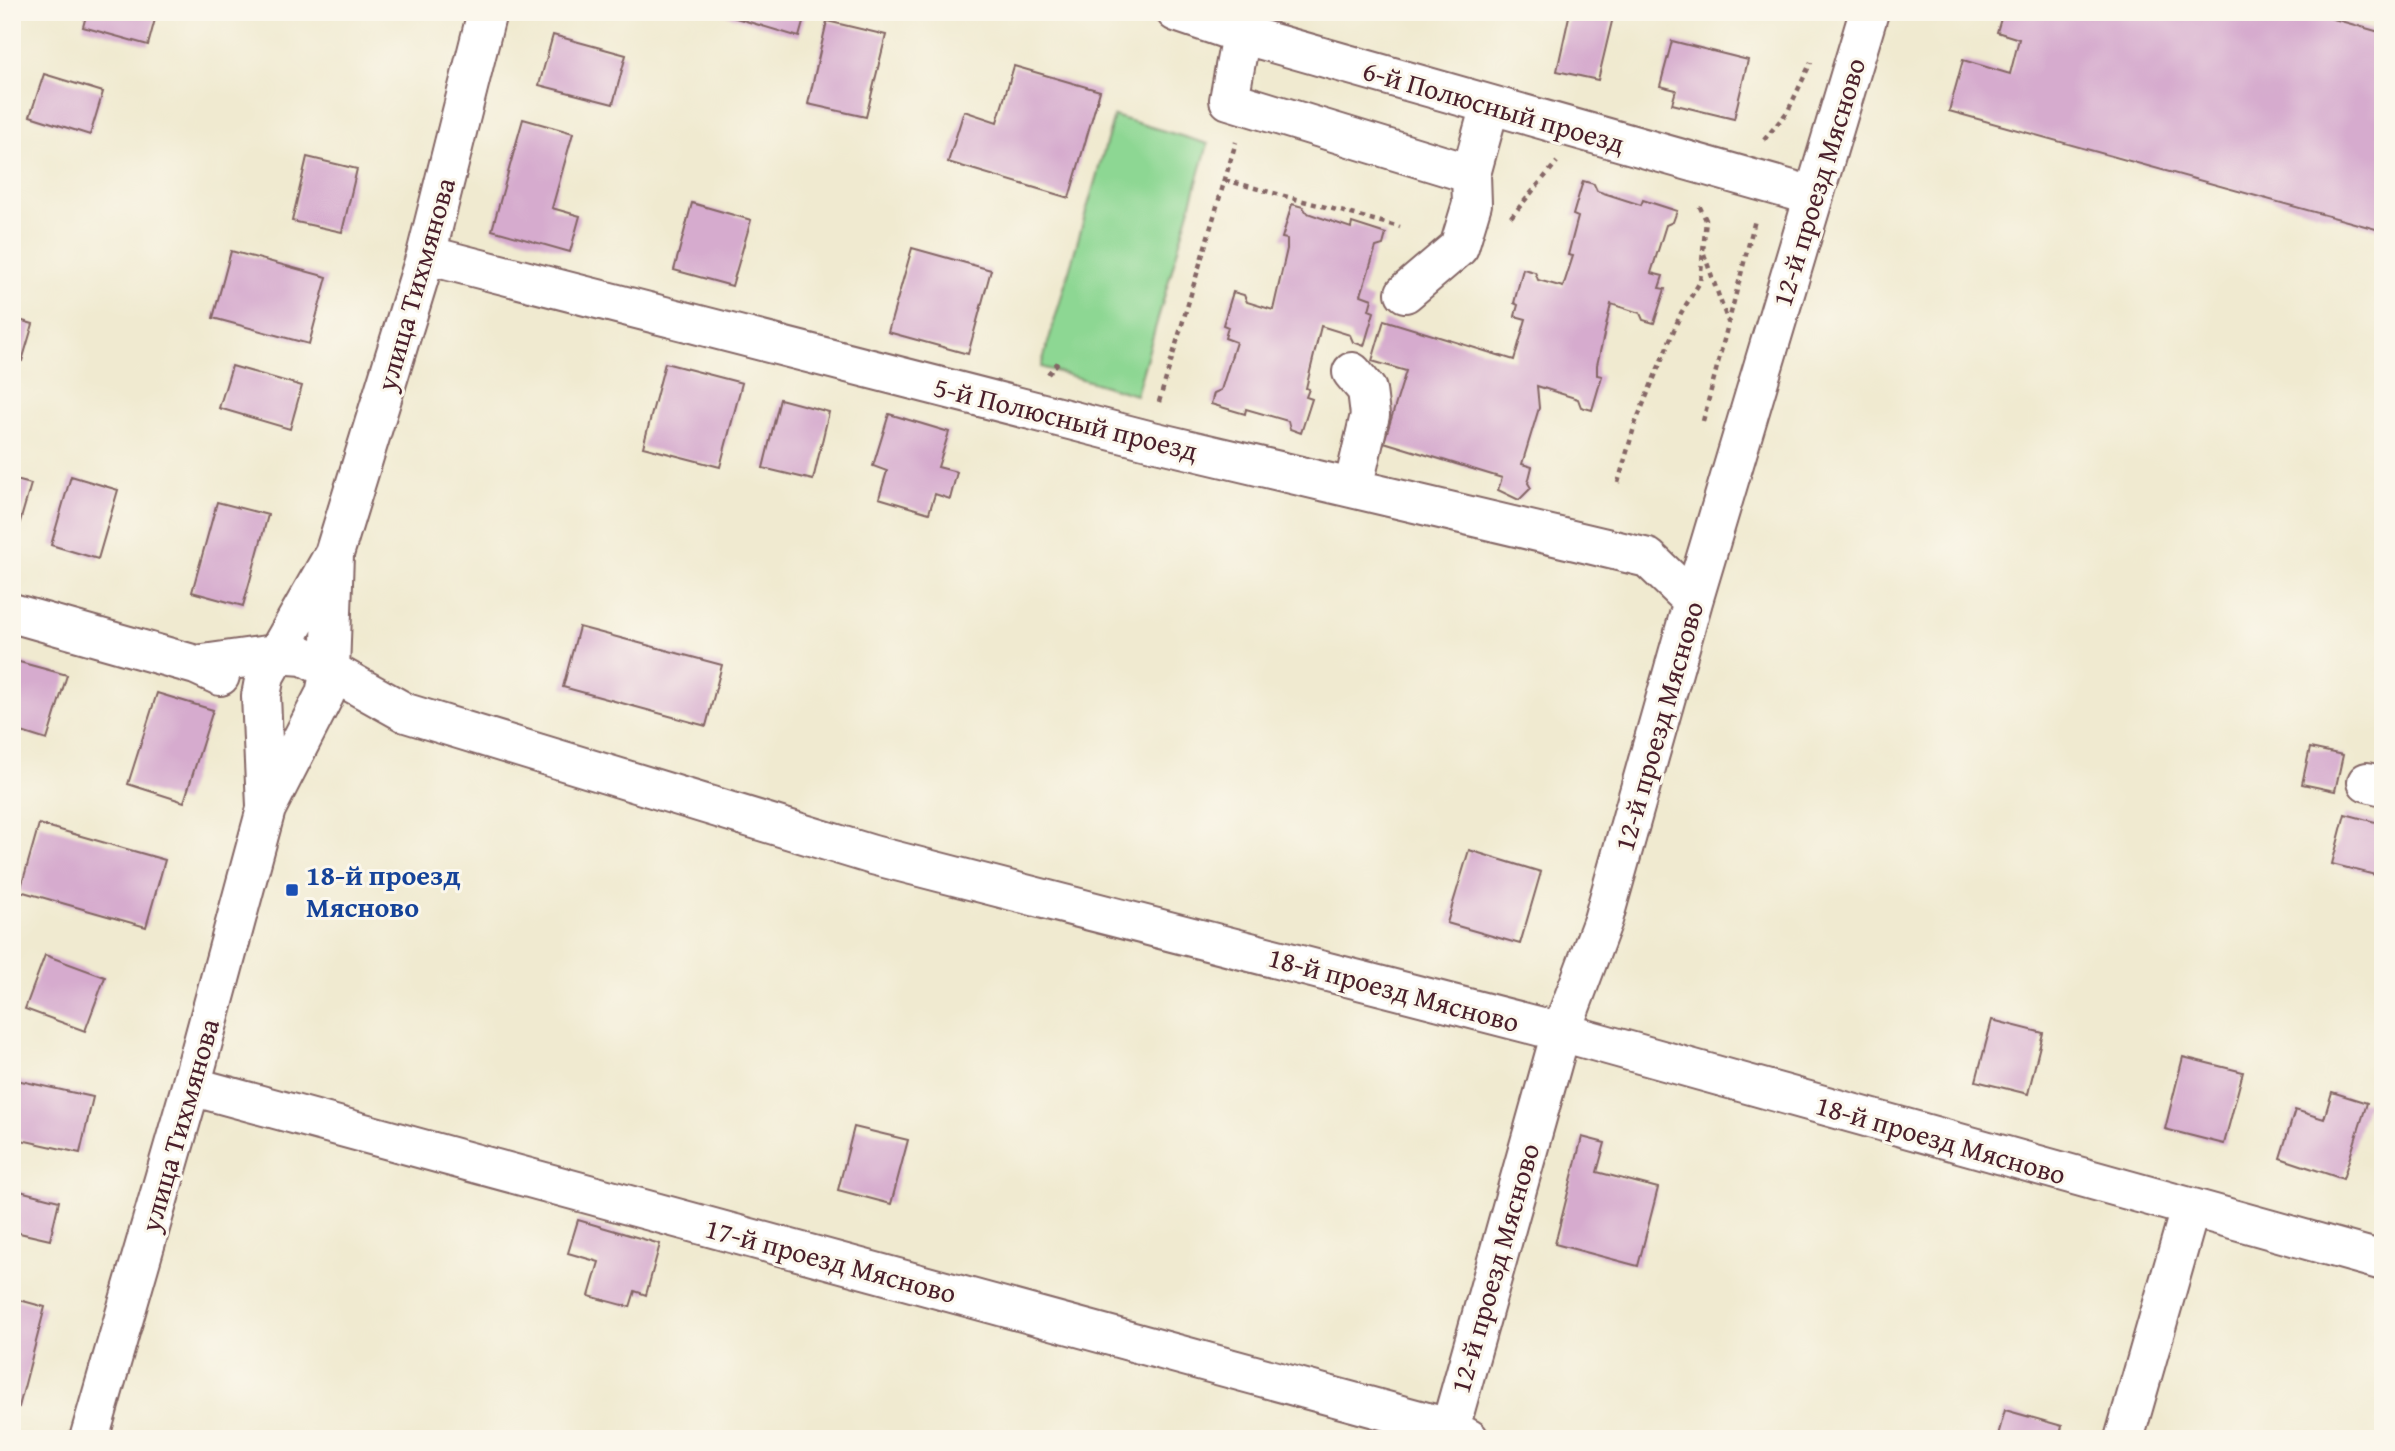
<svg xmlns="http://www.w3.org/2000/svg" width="2395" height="1451" font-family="'Gentium Book Plus',serif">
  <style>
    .green { fill: #8dd793; stroke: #6c7b5f; stroke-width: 2 }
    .building { fill: #d6abce }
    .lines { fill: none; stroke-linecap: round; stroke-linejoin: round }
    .minor-casing { stroke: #846665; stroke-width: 42 }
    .path { stroke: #846665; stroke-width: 4.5; stroke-dasharray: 5 5; stroke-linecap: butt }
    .minor { stroke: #fff; stroke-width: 38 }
    .transit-dot { fill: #1a4fb4; stroke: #fbf7ec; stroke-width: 2.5 }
    .labels { text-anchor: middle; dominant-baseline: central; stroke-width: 6; stroke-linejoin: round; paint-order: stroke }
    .street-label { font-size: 28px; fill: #4a1f2b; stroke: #fbf7ec }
    .transit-label { font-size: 28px; font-weight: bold; fill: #164399; stroke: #fbf7ec; text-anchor: start }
  </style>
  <rect width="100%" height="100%" fill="#fbf7ec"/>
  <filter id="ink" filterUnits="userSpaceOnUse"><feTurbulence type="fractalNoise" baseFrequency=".0143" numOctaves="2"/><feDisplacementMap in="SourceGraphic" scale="14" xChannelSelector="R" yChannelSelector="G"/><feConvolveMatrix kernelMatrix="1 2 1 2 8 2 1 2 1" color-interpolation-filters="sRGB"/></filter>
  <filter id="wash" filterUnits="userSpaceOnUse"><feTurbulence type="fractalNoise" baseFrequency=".00686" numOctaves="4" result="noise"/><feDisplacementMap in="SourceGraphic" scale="28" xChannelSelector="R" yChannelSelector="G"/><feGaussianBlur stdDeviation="1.57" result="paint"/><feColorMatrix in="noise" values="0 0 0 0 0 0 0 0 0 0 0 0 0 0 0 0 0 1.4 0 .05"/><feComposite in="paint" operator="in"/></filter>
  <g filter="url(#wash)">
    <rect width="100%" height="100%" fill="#f0ead0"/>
    <path class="green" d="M1114,116L1208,144L1136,395L1041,367Z"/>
    <g id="blocks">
      <path class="building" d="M87,12H157L148,45L83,27Z
        M716,12H806L799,37Z
        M1570,12L1614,13L1598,80L1557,71Z
        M2003,12H2309L2383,33V231L1949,111L1963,60L2010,74L2019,39L1997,32Z
        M827,21L886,35L866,117L808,104Z
        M553,35L626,55L613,104L539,85Z
        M1672,41L1748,60L1734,119L1672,104L1676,90L1660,86Z
        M1014,66L1100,91L1069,198L948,162L964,111L997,122Z
        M44,74L103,92L90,135L30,116Z
        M523,119L573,133L552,208L580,216L570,252L492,230Z
        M307,157L357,169L342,232L292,221Z
        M1583,181L1594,184L1597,191L1641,205L1643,200L1677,211L1673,222L1666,225L1651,273L1663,276L1659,288L1665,289L1654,323L1643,320L1640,313L1611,304L1597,365V375L1602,376L1592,410L1581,407L1578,399L1537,386L1539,408L1522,464L1532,467L1528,483L1531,488L1519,500L1498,490L1502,478L1384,442L1406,371L1372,361L1384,320L1514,360L1526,319L1515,316L1518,305L1514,303L1523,269L1535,272L1538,280L1563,287L1573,256L1568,255L1578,217L1573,215Z
        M692,203L751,220L732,286L674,270Z
        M1292,204L1303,207L1307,213L1351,228L1352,223L1386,234L1383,245L1376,247L1361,295L1372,299L1369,310L1374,312L1364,346L1353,342L1350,335L1321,326L1306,388L1309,389L1306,397L1312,399L1301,433L1290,429L1288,421L1246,409L1245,414L1211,404L1214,393L1221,390L1236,342L1225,338L1228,327L1223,325L1233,292L1244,295L1247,302L1273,310L1287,249V239L1282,238Z
        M912,248L991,270L968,354L888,332Z
        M231,251L327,277L309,344L213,318Z
        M12,318L33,324L22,361L12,359Z
        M665,363L742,383L720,467L643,447Z
        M232,366L302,386L290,429L219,408Z
        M780,399L829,412L813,480L763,468Z
        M889,414L949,432L938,467L957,472L950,499L935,494L929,513L879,498L887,471L873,466Z
        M71,476L118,490L98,559L51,545Z
        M12,479L31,484L13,546H12Z
        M217,502L268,515L243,606L192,592Z
        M579,627L722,665L706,726L563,687Z
        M12,660L67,675L47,740L12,729Z
        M157,693L213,710L184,802L128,784Z
        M2310,748L2343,755L2335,791L2302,784Z
        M2345,814L2383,824V877L2332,864Z
        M39,824L165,860L146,927L20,891Z
        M1469,850L1541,872L1520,944L1447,923Z
        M45,955L105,977L85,1031L25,1009Z
        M1992,1020L2043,1033L2028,1094L1976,1081Z
        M2183,1057L2243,1072L2224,1144L2165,1129Z
        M12,1079L93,1097L80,1153L12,1138Z
        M2332,1092L2367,1103L2343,1179L2280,1158L2295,1110L2324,1119Z
        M854,1127L908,1140L891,1204L838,1190Z
        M1582,1137L1605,1143L1597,1172L1658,1188L1638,1266L1555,1244Z
        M12,1189L59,1201L50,1240L15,1232L12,1238Z
        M578,1220L660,1244L646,1295L635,1291L630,1307L589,1296L599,1262L568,1253Z
        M12,1298L45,1307L19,1407L12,1405Z
        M2005,1410L2062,1426L2059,1439H1997Z"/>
    </g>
  </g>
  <g filter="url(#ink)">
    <use href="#blocks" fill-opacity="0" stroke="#846665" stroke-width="2"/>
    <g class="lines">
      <defs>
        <path id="minor" d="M1176,12L1241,34L1813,196
          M1241,34L1229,100L1471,174
          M426,255L1148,440L1648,558L1693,601
          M1405,293L1459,247L1472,204L1471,174L1490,105
          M1352,372L1367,390L1370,415L1353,488
          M12,613L196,665L220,676
          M196,665L275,654L304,656L406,713L873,855L1561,1032L2383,1261
          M2367,782L2383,786
          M266,806L261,696L265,675L334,554L426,255L487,12
          M191,1086L1449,1428L1469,1439
          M89,1439L191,1086L266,809L325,694L330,670L334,554
          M1447,1439L1561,1032L1603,920L1693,601L1869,12
          M2124,1439L2190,1209"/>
      </defs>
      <use href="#minor" class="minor-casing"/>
      <path class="path" d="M1764,140L1788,111L1811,62
        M1225,180L1400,227
        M1511,217L1557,162
        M1704,254L1728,322
        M1048,374L1060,360
        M1159,402L1236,142
        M1703,421L1755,220
        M1618,483L1635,424L1681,313L1700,282L1706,220L1699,205"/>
      <use href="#minor" class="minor"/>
    </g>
  </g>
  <rect class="transit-dot" x="285" y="883" width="14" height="14" rx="3.5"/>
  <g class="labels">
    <g class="street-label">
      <text transform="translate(1494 106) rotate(16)">6-й Полюсный проезд</text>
      <text transform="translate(1818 182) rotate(-73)">12-й проезд Мясново</text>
      <text transform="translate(415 284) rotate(-74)">улица Тихмянова</text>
      <text transform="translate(1066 418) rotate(14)">5-й Полюсный проезд</text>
      <text transform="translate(1658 726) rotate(-74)">12-й проезд Мясново</text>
      <text transform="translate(1394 989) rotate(15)">18-й проезд Мясново</text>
      <text transform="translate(179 1125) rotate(-74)">улица Тихмянова</text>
      <text transform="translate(1941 1139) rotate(16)">18-й проезд Мясново</text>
      <text transform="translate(831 1260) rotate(15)">17-й проезд Мясново</text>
      <text transform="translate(1494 1268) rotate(-74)">12-й проезд Мясново</text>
    </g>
    <g class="transit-label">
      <text x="306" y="874">18-й проезд<tspan x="306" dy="32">Мясново</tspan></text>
    </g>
  </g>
  <rect width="2395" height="1451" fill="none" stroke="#fbf7ec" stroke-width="42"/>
</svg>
